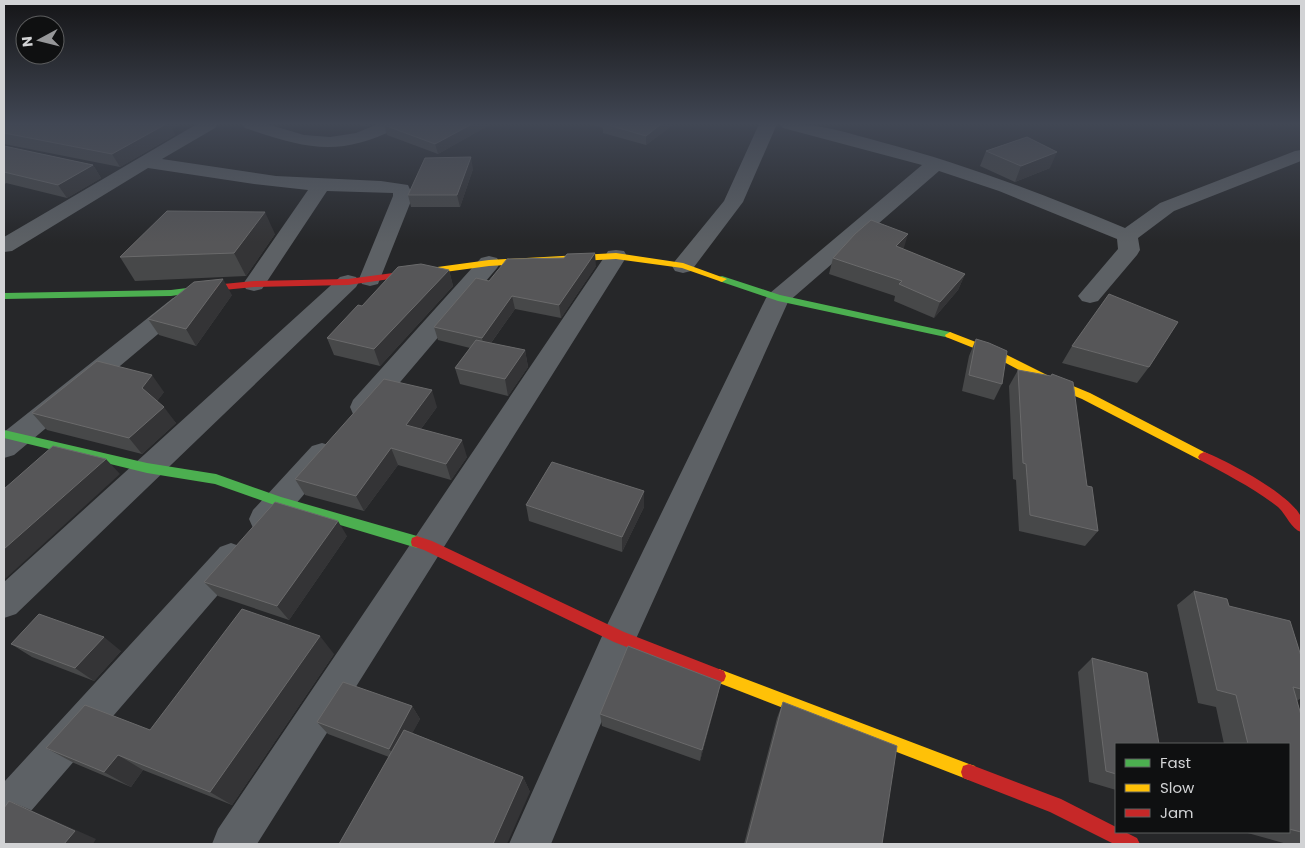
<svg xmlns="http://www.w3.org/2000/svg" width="1305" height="848" font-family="Poppins,sans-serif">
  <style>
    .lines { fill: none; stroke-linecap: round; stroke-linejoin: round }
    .street { fill: #5d6165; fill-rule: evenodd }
    .fast { fill: #4caf50; fill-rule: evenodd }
    .slow { fill: #ffc107; fill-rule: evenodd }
    .jam { fill: #c62828; fill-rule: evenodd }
    .wall { fill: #474849 }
    .shaded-wall { fill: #343436 }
    .building { fill: #565658; stroke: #6a6a6b }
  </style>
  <rect width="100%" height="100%" fill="#262729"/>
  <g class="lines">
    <path class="street" d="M197,124H218L215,128L162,159L276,176L381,181L408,185L413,196L378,284L370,286L362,284L359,279L393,196V193L327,191L262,289L254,291L246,289L243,284L308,190L254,184L148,168L12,251L4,252V237Z
      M242,124H267L304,135L330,137L356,133L378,124H400L397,128C338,158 305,148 245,128Z
      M759,124H777L743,202L691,271L683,273L675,271L672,266L675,261L724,201Z
      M780,124C815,122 848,133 881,142C965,164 1045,195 1125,228L1160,203L1295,151L1301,150V161L1174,211L1138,238L1140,250L1137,255L1098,301L1090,303L1082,301L1078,296L1118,249L1117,239L999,191L939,171L788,302L635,641L551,844H509L607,625L766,298L770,293L922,165L783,128Z
      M616,250L624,251L627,256L257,844H212L218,829L605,256L608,251Z
      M489,256L497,258L500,263L497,268L373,414L363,417L353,414L350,407L353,400L481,258Z
      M348,275L356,277L359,282L356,287L16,614L4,618V582L340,277Z
      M181,296L189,298L193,303L189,308L14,455L4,458V432L173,298Z
      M322,443L332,446L336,454L332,462L275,528L264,532L253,528L249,519L253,510L312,446Z
      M231,543L242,547L247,557L242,567L18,826L4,832V782L220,547Z"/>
    <path class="fast" d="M722,276L780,295L950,332L955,335L950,338L778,301L719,281V277Z
      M203,286L208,289L206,291L171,296L4,299V293L171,290Z
      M4,430L147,463L216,474L281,497L417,536L422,538L423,542L422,546L417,548L280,507L215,484L147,473L4,438Z"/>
    <path class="slow" d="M616,253L683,263L727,279L722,282L682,268L616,259L489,266L408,277L403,274L408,271L489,260Z
      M950,332L999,351L1049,376L1090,393L1208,454L1210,457L1208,460H1200L1082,399L1041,382L991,355L946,337L945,335Z
      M719,669L969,764L975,766L977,772L975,778L969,780L719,683L714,681L712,676L714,671Z"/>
    <path class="jam" d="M408,271L411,272V276L348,285L254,287L203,292L198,289L203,286L254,281L348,279Z
      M1204,452C1226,460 1292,495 1301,517C1302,521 1301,528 1301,532C1291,529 1286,514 1278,507C1254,488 1227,475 1200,460L1198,457L1200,454Z
      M417,536L432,541L624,632L724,671L726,676L724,681L719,683L614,642L424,550L412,546L411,542L412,538Z
      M969,764L1061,799L1116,827V832H1125L1137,838L1140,844H1114L1050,812L963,778L961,772L963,766Z"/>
  </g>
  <path class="wall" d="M4,124H181L172,129L175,135L120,167L4,144Z
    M359,124H374L366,127Z
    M386,124H491L438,154L387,135L384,125Z
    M589,124H674L646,145L603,133V128Z
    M4,146L93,165L101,178L67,198L6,183L4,185Z
    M986,151L1050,168L1015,182L980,166Z
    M473,169L460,207H411L408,195Z
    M275,234L246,276L135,281L120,257Z
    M903,249L965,274L958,290L934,318L894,301L895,296L829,274L833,258Z
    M596,266L561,318L515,309L491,343L525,350L528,367L508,396L460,384L455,368L470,348L438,340L434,327L489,281Z
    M449,270L453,286L380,366L334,355L327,338L362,306Z
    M232,295L196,346L159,335L148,319Z
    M976,339L1002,384L994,400L962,391L969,356Z
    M1072,346L1149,367L1137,383L1062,363Z
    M1018,370L1087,486L1098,531L1085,546L1019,531L1016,480L1013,479L1009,386Z
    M164,392L157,401L176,423L142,454L47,430L32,413Z
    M437,407L421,429L467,457L451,480L398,465L364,511L305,495L295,479Z
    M644,491V507L622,552L529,521L526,505Z
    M347,536L289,620L218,596L204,582Z
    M1194,591L1229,606L1301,656V698L1297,701L1301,715V844H1287L1244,832H1289V744H1224L1216,707L1198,703L1177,605Z
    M11,644L121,651L94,681L32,657Z
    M334,654L232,805L143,770L131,787L74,763L46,748L150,730Z
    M1092,658L1116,744V790L1089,782L1078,672Z
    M718,695L700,761L602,726L600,714Z
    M783,702L882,844H744L777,718Z
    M412,706L420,719L412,733L523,777L530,792L389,757L328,734L317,722Z"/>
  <path class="shaded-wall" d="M162,124H181L172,129L175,135L120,167L112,154Z
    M365,124H374L366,127Z
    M472,124H491L438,154L435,144Z
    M661,124H674L646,145V136Z
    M1057,152L1050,168L1015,182L1021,166Z
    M471,157L473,169L460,207L457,195Z
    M93,165L101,178L67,198L58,185Z
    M265,212L275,234L246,276L234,253Z
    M908,234L903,251L896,246Z
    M595,253L596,266L561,318L559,305Z
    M449,270L453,286L380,366L374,349Z
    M965,274L958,290L934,318L940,302Z
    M223,279L232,295L196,346L186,329Z
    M512,296L515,309L485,351L482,338Z
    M525,350L528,367L508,396L505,379Z
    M152,375L164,392L155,404L142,388Z
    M432,390L437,407L412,441L406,425Z
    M164,407L176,423L142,454L129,438Z
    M462,440L467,457L451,480L446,464Z
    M391,448L398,465L364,511L356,496Z
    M106,459L120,474L4,580V549Z
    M644,491V507L622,552V537Z
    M338,521L347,536L289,620L277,606Z
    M320,636L334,654L232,805L210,792Z
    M104,637L121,651L94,681L75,668Z
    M721,682L718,695L700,761L702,750Z
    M412,706L420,719L398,760L389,749Z
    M118,755L143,770L131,787L104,772Z
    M523,777L530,792L507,844H493Z
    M9,801L33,811L96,839L93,844H64Z"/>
  <path class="building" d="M4,124H166L112,154L4,133Z
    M386,124H472L435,144L384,125Z
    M605,124H661L646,136Z
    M1027,137L1057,152L1021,166L986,151Z
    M4,146L93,165L58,185L4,172Z
    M471,157L457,195H408L425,158Z
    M167,211L265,212L234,253L120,257Z
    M871,220L908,234L896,246L965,274L940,302L899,284L902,281L833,258L855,234Z
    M595,253L559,305L512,296L482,338L434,327L476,278L489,281L507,259L564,258L567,254Z
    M421,264L449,270L374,349L327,338L358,305L362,306L398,267Z
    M223,279L186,329L148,319L194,282Z
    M1109,294L1178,322L1149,367L1072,346Z
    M976,339L989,343L1007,351L1002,384L969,375Z
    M476,340L525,350L505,379L455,368Z
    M97,361L152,375L142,388L164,407L129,438L32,413Z
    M1018,370L1051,376L1052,374L1073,382L1087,486L1092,487L1098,531L1030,515L1026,464L1023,463Z
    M384,379L432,390L406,425L462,440L446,464L391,448L356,496L295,479Z
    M53,446L106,459L4,549V489Z
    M552,462L644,491L622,537L526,505Z
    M275,502L338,521L277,606L204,582Z
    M1194,591L1227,599L1229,606L1290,621L1301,656V689L1293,687L1301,715V832L1289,829V744H1248L1236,695L1217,690Z
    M242,609L320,636L210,792L118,755L104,772L46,748L85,705L150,730Z
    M39,614L104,637L75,668L11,644Z
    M628,646L721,682L702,750L600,714Z
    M1092,658L1147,673L1159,744H1116V774L1106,771Z
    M343,682L412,706L389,749L317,722Z
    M783,702L897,746L882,844H746Z
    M404,730L523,777L493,844H339Z
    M9,801L75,831L64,844H4V808Z"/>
  <linearGradient id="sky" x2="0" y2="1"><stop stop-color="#151517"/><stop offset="0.51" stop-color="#414754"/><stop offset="1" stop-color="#414754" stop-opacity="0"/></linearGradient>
  <rect width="1305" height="243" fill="url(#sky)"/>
  <rect width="1305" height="848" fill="none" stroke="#d2d3d5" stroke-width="10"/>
  <rect x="1115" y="743" width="175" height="90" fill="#0f1011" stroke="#5d5e5f"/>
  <rect x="1125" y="759" width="25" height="8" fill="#4caf50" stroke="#5d5e5f"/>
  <text x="1160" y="768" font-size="15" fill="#d2d3d5">Fast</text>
  <rect x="1125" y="784" width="25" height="8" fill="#ffc107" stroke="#5d5e5f"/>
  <text x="1160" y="793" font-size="15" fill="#d2d3d5">Slow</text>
  <rect x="1125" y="809" width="25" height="8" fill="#c62828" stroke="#5d5e5f"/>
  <text x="1160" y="818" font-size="15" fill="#d2d3d5">Jam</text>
  <g transform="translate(40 40) rotate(263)"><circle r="24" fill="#0f1011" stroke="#5d5e5f"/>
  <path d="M0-4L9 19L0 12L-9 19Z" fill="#969799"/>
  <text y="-8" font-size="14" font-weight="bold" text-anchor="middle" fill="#d2d3d5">N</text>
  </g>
</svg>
